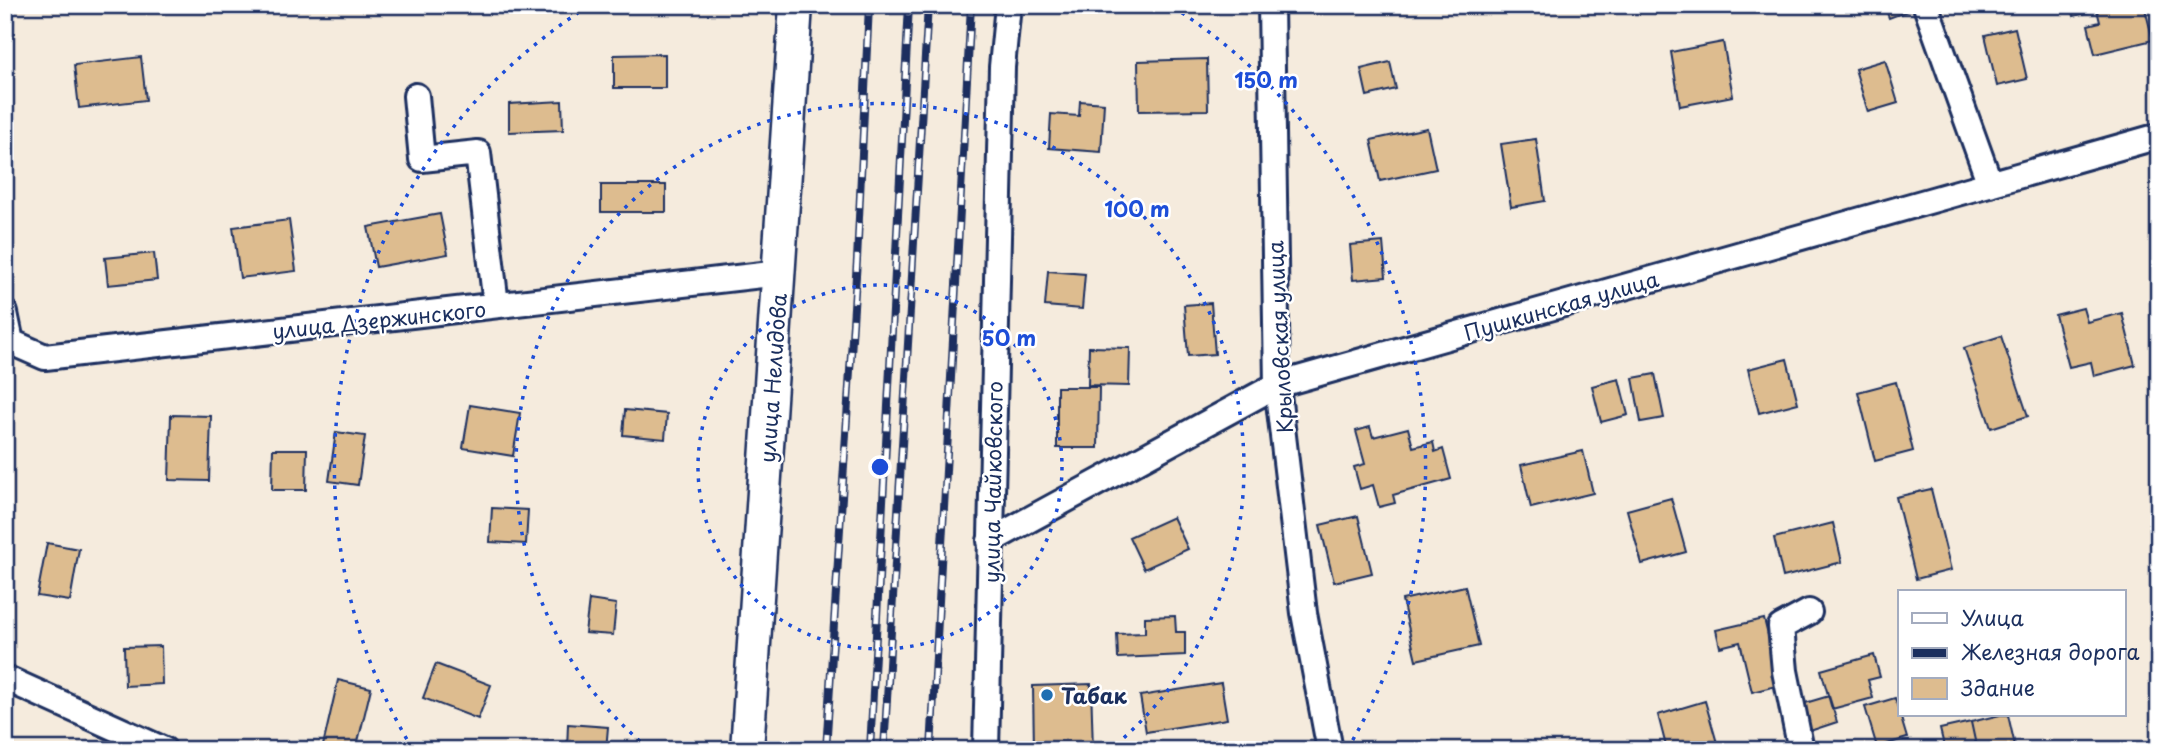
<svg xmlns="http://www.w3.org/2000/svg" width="2164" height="755" font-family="'Playpen Sans',sans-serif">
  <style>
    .building { fill: #ddbc8f; stroke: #1b2f5e; stroke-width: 2 }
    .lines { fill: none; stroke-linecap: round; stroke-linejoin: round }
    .minor-casing { stroke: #1b2f5e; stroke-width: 30 }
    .major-casing { stroke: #1b2f5e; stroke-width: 37 }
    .minor { stroke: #fff; stroke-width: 24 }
    .major { stroke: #fff; stroke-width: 32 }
    .rail-casing { stroke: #1b2f5e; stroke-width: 8 }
    .rail { stroke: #fff; stroke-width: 5; stroke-dasharray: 16; stroke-linecap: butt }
    .ring { fill: none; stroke: #1d4ed8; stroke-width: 3.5; stroke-dasharray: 3.5 7 }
    .poi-dot { fill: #1f6fb2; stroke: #fff; stroke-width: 2.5 }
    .labels { text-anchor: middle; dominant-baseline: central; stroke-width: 5; stroke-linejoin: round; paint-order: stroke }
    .street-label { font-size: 21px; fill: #1b2f5e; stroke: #fff }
    .poi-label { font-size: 21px; font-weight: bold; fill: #1b2f5e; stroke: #fff; text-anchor: start }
    .centre { fill: #1d4ed8; stroke: #fff; stroke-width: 3.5 }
    .ring-label { font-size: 21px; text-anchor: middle; font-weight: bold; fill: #1d4ed8; stroke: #fff; stroke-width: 5; stroke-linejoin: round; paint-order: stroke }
  </style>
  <rect width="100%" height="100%" fill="#f5ebdd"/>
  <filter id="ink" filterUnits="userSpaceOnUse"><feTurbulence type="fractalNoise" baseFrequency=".0143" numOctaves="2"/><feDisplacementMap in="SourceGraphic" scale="14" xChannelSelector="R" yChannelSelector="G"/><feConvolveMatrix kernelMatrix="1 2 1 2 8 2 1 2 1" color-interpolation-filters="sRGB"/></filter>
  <g filter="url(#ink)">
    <path class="building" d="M1884,5H1912L1913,9L1889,18Z
      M2071,5H2144L2153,40L2095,54L2088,25L2100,22L2097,10L2074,16Z
      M2015,28L2027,79L1997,86L1985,35Z
      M1723,42L1733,96L1680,106L1671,52Z
      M665,54V88H614V55Z
      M141,57L146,100L79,108L74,65Z
      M1207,59L1208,110L1139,111L1138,61Z
      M1885,60L1898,103L1868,112L1855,69Z
      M1390,62L1396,89L1367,96L1361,69Z
      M562,101L563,130L509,132V104Z
      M1080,101L1104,103L1101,152L1049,148L1051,114L1079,116Z
      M1427,128L1436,169L1380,181L1371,140Z
      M1536,139L1545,201L1511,207L1501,144Z
      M601,185H666V212H601Z
      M440,214L448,254L376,267L368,227Z
      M289,220L296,271L240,278L233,227Z
      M1383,242L1386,277L1353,280L1350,245Z
      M154,253L157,280L108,285L105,258Z
      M1048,271L1085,274L1082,309L1045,306Z
      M1211,303L1215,354L1188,356L1184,305Z
      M2083,308L2087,322L2122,313L2135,365L2094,376L2091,362L2069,367L2055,315Z
      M2001,336L2028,416L1991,428L1964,348Z
      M1089,347L1130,348L1129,386L1088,385Z
      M1787,359L1798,403L1759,413L1748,369Z
      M1655,374L1664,418L1641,422L1633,378Z
      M1619,379L1628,415L1601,422L1592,386Z
      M1896,382L1913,451L1875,461L1858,392Z
      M1057,387H1099L1098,448H1057Z
      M470,405L520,413L513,456L463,448Z
      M625,410L667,414L665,439L623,435Z
      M171,415L211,416L209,481L169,480Z
      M1370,427L1373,437L1408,428L1413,447L1433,442L1435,452L1443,449L1451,479L1393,495L1395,503L1379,507L1373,485L1360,489L1354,467L1365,464L1356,431Z
      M336,432L365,436L358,485L329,481Z
      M273,449H307L306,490H272Z
      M1583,451L1593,493L1531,508L1521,465Z
      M1931,489L1951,570L1916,579L1896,497Z
      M1671,498L1686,552L1642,564L1627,510Z
      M492,508L528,510L526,544L490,542Z
      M1358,516L1372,573L1334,582L1320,525Z
      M1173,517L1188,549L1144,569L1129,537Z
      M1833,523L1842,562L1783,577L1774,538Z
      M47,543L79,549L70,601L37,596Z
      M1465,586L1479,646L1416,660L1402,600Z
      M589,600L616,604L613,635L585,633Z
      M1175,616L1176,632H1185V655L1118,658L1117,634L1145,633V617Z
      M1764,619L1780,685L1752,692L1740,642L1720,647L1716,630Z
      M161,646L162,684L125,686L124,647Z
      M1874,655L1880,677L1868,680L1873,698L1832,709L1821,670Z
      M436,664L491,685L478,719L423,698Z
      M338,680L371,688L356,750H322Z
      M1221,683L1227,719L1146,732L1140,696Z
      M1091,684L1093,750H1034L1033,686Z
      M1829,696L1837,722L1810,731L1802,704Z
      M1895,698L1907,738L1877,747L1865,707Z
      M1705,701L1719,750H1667L1658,715Z
      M2000,715H2008L2016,750H1977L1971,722Z
      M1971,722L1977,750H1945L1940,729Z
      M568,724L608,727L606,750H567Z"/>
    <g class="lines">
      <defs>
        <path id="minor" d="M1271,5L1277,385L1304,613L1330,750
          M1927,9L1990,184
          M416,96L422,159L478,153L496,305
          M5,313L11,342L45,357L780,273
          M990,541L1277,385L2159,136
          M5,678L164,750
          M986,750L1002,67L1008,5
          M1801,750L1785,671L1781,627L1809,612"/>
        <path id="major" d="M747,750L796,5"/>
      </defs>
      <use href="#minor" class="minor-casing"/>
      <use href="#major" class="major-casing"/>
      <use href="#minor" class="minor"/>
      <use href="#major" class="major"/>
      <defs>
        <path id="rail" d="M826,750L857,260L869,5
          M870,750L909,5
          M884,750L928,5
          M931,750L971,5"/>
      </defs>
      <use href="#rail" class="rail-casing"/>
      <use href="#rail" class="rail"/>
    </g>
  </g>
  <g class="ring">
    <circle cx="880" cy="467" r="182"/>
    <path d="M648 748A364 364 0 1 1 1112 748"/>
    <path d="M412 748A546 546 0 0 1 587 7M1173 7A546 546 0 0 1 1348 748"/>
  </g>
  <circle class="poi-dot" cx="1047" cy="695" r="7"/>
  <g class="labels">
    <g class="street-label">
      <text transform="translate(1561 305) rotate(-16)">Пушкинская улица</text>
      <text transform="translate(379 319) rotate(-6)">улица Дзержинского</text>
      <text transform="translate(1279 337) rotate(-93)">Крыловская улица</text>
      <text transform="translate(772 378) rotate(-86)">улица Нелидова</text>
      <text transform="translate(992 482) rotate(-89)">улица Чайковского</text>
    </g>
    <g class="poi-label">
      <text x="1061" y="695">Табак</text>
    </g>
  </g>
  <circle cx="880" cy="467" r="10" class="centre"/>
  <g class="ring-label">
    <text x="1266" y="88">150 m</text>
    <text x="1137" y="217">100 m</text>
    <text x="1009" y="346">50 m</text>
  </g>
  <rect width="2164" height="755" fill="none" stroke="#fff" stroke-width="28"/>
  <rect x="14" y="14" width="2136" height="727" fill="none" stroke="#1b2f5e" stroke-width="2.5" filter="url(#ink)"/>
  <rect x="1898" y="590" width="228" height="126" fill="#ffffff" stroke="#a4acbf" stroke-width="2"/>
  <rect x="1912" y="613" width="35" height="10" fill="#ffffff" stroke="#a4acbf" stroke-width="2"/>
  <text x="1961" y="626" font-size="21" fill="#1b2f5e">Улица</text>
  <rect x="1912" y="648" width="35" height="10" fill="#1b2f5e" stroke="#a4acbf" stroke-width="2"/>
  <text x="1961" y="660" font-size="21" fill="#1b2f5e">Железная дорога</text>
  <rect x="1912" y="678" width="35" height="21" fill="#ddbc8f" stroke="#a4acbf" stroke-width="2"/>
  <text x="1961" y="696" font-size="21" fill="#1b2f5e">Здание</text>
</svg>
